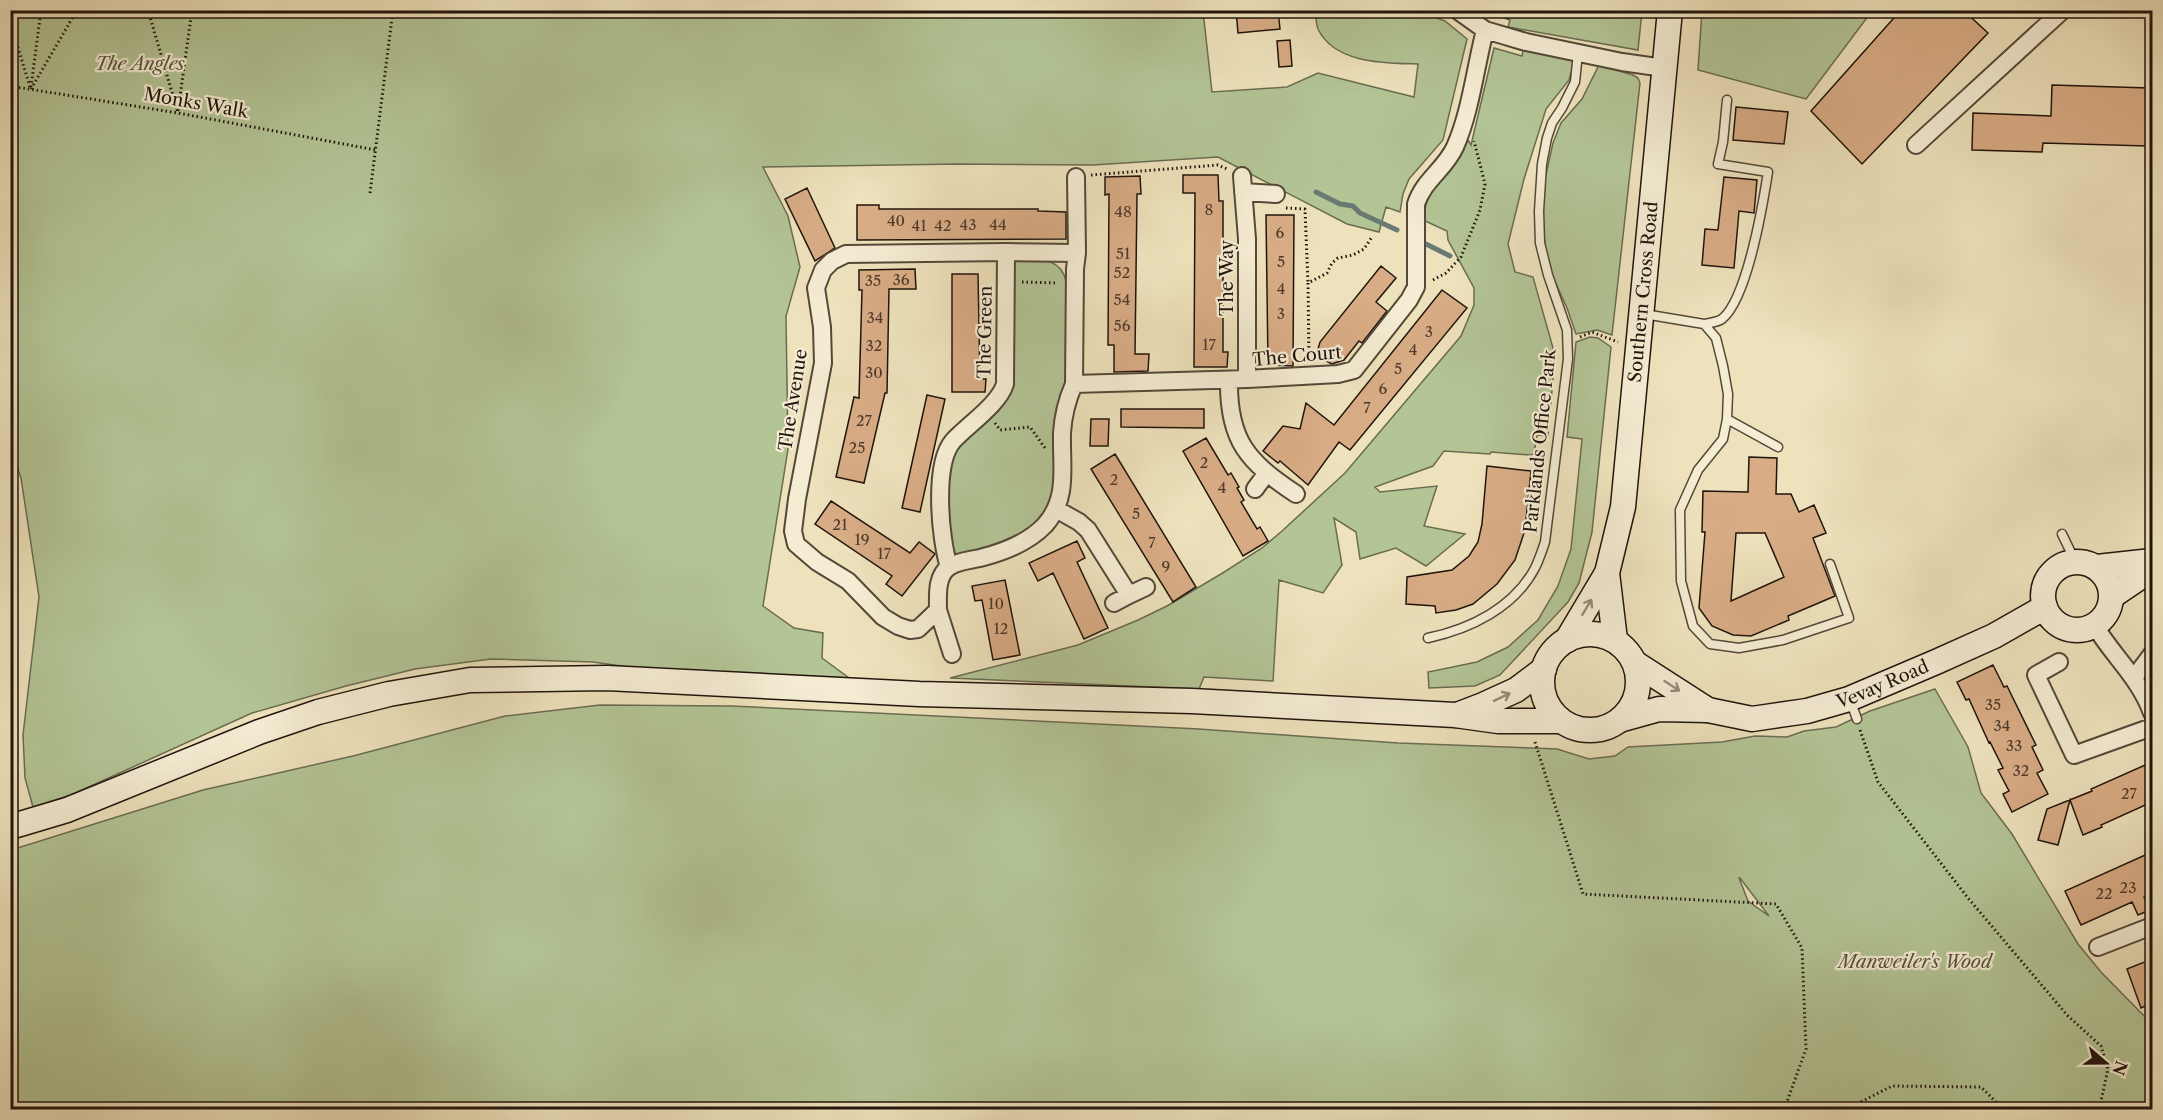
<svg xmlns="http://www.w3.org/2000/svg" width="2163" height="1120" font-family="'Libre Caslon Text',serif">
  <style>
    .green { fill: #b3c495; stroke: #6a6c51; stroke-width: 1.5; fill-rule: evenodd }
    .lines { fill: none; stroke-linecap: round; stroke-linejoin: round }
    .stream { stroke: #6a7974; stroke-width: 5 }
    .building { fill: #d8ac85; stroke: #20140d; stroke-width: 1.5; fill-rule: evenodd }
    .service-casing { stroke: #544839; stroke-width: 11 }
    .minor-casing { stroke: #544839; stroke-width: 20 }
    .secondary-casing { stroke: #20140d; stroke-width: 27 }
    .path { stroke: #20140d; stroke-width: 3; stroke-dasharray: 1.5 3; stroke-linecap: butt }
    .service { stroke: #f4ecd3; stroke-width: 8 }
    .minor { stroke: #f4ecd3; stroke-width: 16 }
    .secondary { stroke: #f4ecd3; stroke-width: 24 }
    .oneway { stroke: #958b7a }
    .labels { text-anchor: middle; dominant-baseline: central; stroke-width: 4.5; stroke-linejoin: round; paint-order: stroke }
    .number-label { font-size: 15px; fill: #4e3a2b }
    .park-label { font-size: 18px; font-style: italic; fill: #53523d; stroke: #f4ecd3 }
    .street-label { font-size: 18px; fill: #20140d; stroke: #f4ecd3 }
  </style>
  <rect width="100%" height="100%" fill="#eee2bc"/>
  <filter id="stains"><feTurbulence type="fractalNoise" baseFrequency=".00333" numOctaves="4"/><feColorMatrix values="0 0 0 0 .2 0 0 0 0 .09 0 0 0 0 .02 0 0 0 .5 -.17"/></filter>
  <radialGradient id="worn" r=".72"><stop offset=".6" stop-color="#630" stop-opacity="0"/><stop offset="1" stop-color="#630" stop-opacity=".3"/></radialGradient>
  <path class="green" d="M11,11H1203L1212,92L1287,87L1318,73L1414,97L1418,64C1385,63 1335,64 1318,29C1316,24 1316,17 1315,11H1431L1434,17L1445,21L1467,39L1443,140L1409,179L1403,194L1400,212L1386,207L1379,232L1347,224L1218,157L1093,165L958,164L763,167L788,216L800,267L786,316L788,449L763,606L794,628L823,633L822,658L849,678L657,671L593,662L491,659L415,669L346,686L252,713L71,795L33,807L25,778L23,735L39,597L21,478L11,450Z
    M1485,11H1642L1638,50L1508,27L1510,20Z
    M1702,11V10L1872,11L1806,99L1698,70Z
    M1504,43L1572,59L1574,62L1569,80L1546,109L1524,179L1508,244L1515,272L1533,277L1555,355L1548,436L1537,435L1534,454L1530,455L1491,452L1490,454L1444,451L1433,466L1375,487L1380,492L1437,486L1424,526L1465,534L1426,566L1396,548L1360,559L1356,532L1334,518L1342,565L1323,593L1279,580L1273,681L1204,677L1199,689L950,678L1078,645L1138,620L1167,606L1221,574L1262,548L1282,531L1345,473L1461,336L1474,305V288L1448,240L1447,231L1423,220C1426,181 1455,175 1468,140L1471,145L1494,48L1522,56L1523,51L1504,45Z
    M1599,65L1633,75L1638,78L1640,83L1612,335L1597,330L1576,334L1567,308L1552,275L1546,254L1542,213L1544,184L1553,143L1561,123L1582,99Z
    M1021,258C1040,259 1061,258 1066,281C1066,313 1069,346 1066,378C1065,391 1056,403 1055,417C1054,441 1059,467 1054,491C1044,535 995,548 957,555L951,548L948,491L954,451L1013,384L1012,265L1015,261Z
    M1590,337L1598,338L1611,347L1592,532L1579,583L1568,602L1500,675L1475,686L1429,688L1428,672L1477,662L1508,647L1538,620L1558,586L1571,549L1582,439L1567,437L1576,342Z
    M1935,689L1968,747L1981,793L2012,834L2078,944L2101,972L2152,1024V1110H11V850L203,790L353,756L505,716L600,705L731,706L1199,729L1398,743L1557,749L1589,759L1615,756L1628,747L1722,742L1755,736L1787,737L1804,731L1836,727L1870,711ZM1739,878H1740L1769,916L1748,901Z"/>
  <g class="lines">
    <path class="stream" d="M1316,192L1340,204L1353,206L1360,213L1397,230
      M1426,244L1450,256"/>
  </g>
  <path class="building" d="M1236,10H1278L1280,29L1238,33Z
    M1901,10H1963L1988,33L1862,164L1811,111Z
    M1290,40L1292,66L1279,67L1277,41Z
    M2052,85L2149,88L2147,146L2043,143L2042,152L1972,150L1973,113L2051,116Z
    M1736,107L1788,112L1784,144L1733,140Z
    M1183,175H1218L1219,201H1223V352H1228L1227,367H1194L1195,193H1183Z
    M1140,176L1141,194H1137L1135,354H1149L1148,371L1114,372V345H1108L1109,194L1105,195V177Z
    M1724,177L1757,180L1754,213L1739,211L1734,268L1702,265L1705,229L1718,230Z
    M807,188L835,248L815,261L785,199Z
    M857,205H879V209H1038V211L1066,212V239L857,240Z
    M1266,215H1294L1293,366L1268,365Z
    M1381,266L1396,278L1376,302L1387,311L1362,343L1359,341L1344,360L1332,364L1326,361L1318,349L1320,342Z
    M915,269L916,289H889L887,393H885L864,483L836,477L854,397L859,398L862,290H859V270Z
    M952,274H978L980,379H986L985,392H952Z
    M1442,290L1467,308L1350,450L1339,442L1308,485L1280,461L1278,463L1263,451L1283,426L1300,429L1306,403L1334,425Z
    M927,395L945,399L920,512L902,508Z
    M1121,409H1204V428L1121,427Z
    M1091,419H1109L1108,446H1090Z
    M1206,438L1228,475L1231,473L1239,487L1237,488L1244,500L1241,502L1257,529L1260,527L1268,541L1243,556L1183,451Z
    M1115,454L1196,587L1173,602L1091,469Z
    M1749,457L1777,458L1776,494H1791L1799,512L1814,505L1826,533L1813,538L1835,596L1788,616L1789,620L1751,636L1733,635L1712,626L1699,608L1705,532H1702L1703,491L1748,492ZM1736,533H1765L1784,577L1731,601Z
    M1487,466L1531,471L1525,530L1515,560L1497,584L1473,604L1456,610L1436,613L1435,606L1406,604L1407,577L1452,570L1469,556L1478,542L1482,524Z
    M831,501L910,553L919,542L935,554L902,596L886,584L892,576L815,524Z
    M1077,541L1085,558L1077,562L1108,628L1084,639L1053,573L1038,581L1029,563Z
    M1005,580L1020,655L993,660L982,600L975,601L972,586Z
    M1993,665L2004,687L2007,686L2036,745L2032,747L2043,770L2037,773L2048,794L2012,812L2003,794L2009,791L1998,770L2003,768L1990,742L1989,743L1969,699L1966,700L1957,682Z
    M2152,762V802L2101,825L2102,827L2083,835L2070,800L2058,845L2038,840L2047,809L2092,791L2091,789Z
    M2152,852V893L2144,897L2150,910L2138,915L2132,902L2081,925L2065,891Z
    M2152,959V1003L2141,1008L2127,969Z"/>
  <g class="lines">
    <defs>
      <path id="service" d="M1644,314L1704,324L1716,338L1723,366L1728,394L1727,419L1723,439L1698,470L1680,510L1681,581L1693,626L1710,644L1739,648L1783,640L1849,618L1830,564
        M1704,324C1710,323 1718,322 1722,319C1747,299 1763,204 1768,172L1718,164L1723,142L1727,100
        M1727,419L1778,447
        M2062,534L2075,561
        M1428,638C1470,629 1514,608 1535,568C1539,560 1542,551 1545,542L1568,359L1567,330L1548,275L1540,243L1539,211L1542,164L1547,138L1552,123L1562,108L1575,82L1578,53
        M1850,700L1857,719"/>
      <path id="minor" d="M1457,10L1485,30L1526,42L1622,62L1664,68
        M1916,145L2063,10
        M1242,176L1247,239V379
        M1076,177L1077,253L1075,269L1074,384L1247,379L1338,374L1354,370L1409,300L1416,287V204C1423,181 1445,169 1455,147C1471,110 1475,69 1485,30
        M1243,192L1276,194
        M1229,380C1228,441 1248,462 1296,494
        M1074,384C1067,400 1063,416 1062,433C1061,466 1069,498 1045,525C1028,543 1004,552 980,558C971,560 957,561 949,567C936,576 938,595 938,610L918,629L910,630L898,626L883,617L848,581L817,562L796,544L793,531L797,499L823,363L822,327L816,288L823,270L832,261L846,254L1006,252L1077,253
        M1255,489L1266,474
        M1056,509L1079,522L1088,530L1129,595L1146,587
        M949,567C940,539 933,464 953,441C969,424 999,404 1005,384L1006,252
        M1114,603L1129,595
        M938,610L952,654
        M2095,626C2113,656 2140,679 2152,713
        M2059,662L2036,675L2074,755L2152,727
        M2134,678L2152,654
        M2098,947L2152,926"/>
      <g id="secondary">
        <circle cx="2077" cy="596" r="34"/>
        <path d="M2097,567L2152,561"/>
        <path d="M1607,573L1615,640"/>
        <path d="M2112,596L2152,569"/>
        <circle cx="1590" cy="682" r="48"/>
        <path id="s1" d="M1567,640L1607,573L1623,507L1670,10"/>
        <path d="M1635,663L1708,710"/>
        <path d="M1457,715L1483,705L1516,690L1544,669"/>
        <path id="s2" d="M1623,719L1659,709L1708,710L1752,719L1807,711L1849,699L1936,662L1994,636L2045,607"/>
        <path d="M10,827L67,810L259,732L318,712L389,694L470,680L607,678L919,694L1192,701L1455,715L1498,721H1560"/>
      </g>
    </defs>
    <use href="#service" class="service-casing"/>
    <use href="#minor" class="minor-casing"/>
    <use href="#secondary" class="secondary-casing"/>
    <path class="path" d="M148,10L178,113
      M1507,19L1513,10
      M10,21L30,87
      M10,86L178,113L376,150
      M31,87L41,10
      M31,89L77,10
      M178,111L192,10
      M1091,175L1218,165L1227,169
      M370,193L393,10
      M1286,208L1305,209L1308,283
      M1433,280L1446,273L1461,257L1480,210L1485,184L1474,141
      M1022,282L1058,283
      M1580,337L1592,332L1618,342
      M1309,361L1308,283L1327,273L1332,263L1338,258L1353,255L1364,249L1372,237
      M995,423L1000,430L1030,427L1045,448
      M1860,730L1878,782L1968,898L2067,1015L2101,1046L2108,1069L2099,1110
      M1535,742L1583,894L1776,904L1802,948L1806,1049L1784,1110
      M1845,1110L1892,1086L1981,1087L2004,1110"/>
    <use href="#service" class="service"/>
    <use href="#minor" class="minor"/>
    <use href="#secondary" class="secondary"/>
  </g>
  <defs><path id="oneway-shaft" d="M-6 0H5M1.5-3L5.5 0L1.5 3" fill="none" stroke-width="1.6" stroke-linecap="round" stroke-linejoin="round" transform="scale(1.5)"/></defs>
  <g class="oneway">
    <use href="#oneway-shaft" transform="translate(1587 607) rotate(-59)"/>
    <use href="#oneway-shaft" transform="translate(1672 686) rotate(33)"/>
    <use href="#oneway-shaft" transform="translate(1502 697) rotate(-25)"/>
  </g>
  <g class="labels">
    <g class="number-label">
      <text x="1209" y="209">8</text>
      <text x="1123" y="211">48</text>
      <text x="896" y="220">40</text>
      <text x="968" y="224">43</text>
      <text x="998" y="224">44</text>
      <text x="919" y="225">41</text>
      <text x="943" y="225">42</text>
      <text x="1280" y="232">6</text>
      <text x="1123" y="253">51</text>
      <text x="1281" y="261">5</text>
      <text x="1122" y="272">52</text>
      <text x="901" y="279">36</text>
      <text x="873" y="280">35</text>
      <text x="1281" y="288">4</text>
      <text x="1122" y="299">54</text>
      <text x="1281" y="313">3</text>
      <text x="875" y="317">34</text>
      <text x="1122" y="325">56</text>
      <text x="1429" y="331">3</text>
      <text x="1209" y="344">17</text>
      <text x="874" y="345">32</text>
      <text x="1413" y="349">4</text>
      <text x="1398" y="368">5</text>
      <text x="874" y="372">30</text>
      <text x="1383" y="388">6</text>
      <text x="1367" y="407">7</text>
      <text x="864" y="420">27</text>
      <text x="857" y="447">25</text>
      <text x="1204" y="462">2</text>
      <text x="1114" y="479">2</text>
      <text x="1222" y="487">4</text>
      <text x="1136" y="513">5</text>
      <text x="840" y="524">21</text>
      <text x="862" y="539">19</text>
      <text x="1152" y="542">7</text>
      <text x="884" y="553">17</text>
      <text x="1166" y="566">9</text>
      <text x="996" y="603">10</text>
      <text x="1001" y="628">12</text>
      <text x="1993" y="704">35</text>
      <text x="2002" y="725">34</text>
      <text x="2014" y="745">33</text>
      <text x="2021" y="770">32</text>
      <text x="2129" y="793">27</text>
      <text x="2128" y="887">23</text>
      <text x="2104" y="893">22</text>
    </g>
    <g class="park-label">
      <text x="140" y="64">The Angles</text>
      <text x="1915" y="962">Manweiler's Wood</text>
    </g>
    <g class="street-label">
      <text transform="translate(196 103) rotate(10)">Monks Walk</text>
      <text transform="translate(1227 278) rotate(-90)">The Way</text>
      <text stroke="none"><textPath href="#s1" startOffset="362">Southern Cross Road</textPath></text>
      <text transform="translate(985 332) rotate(-89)">The Green</text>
      <text transform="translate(1297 356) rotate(-5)">The Court</text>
      <text transform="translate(793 400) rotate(-81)">The Avenue</text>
      <text transform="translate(1540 441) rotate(-84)">Parklands Office Park</text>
      <text stroke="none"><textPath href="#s2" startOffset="267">Vevay Road</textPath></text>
    </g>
  </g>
  <rect width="2163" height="1120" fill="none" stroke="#eee2bc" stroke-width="36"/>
  <rect x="12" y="12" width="2139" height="1096" fill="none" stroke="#20140d" stroke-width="3"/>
  <rect x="18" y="18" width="2127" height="1084" fill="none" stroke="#20140d" stroke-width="1.5"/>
  <g transform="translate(2106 1063) rotate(110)" stroke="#f4ecd3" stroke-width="4.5" paint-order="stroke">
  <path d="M0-4.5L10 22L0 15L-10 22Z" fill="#20140d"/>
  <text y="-9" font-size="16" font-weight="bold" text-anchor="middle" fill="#20140d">N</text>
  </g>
  <rect width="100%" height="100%" filter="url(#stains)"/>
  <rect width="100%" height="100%" fill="url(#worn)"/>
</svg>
